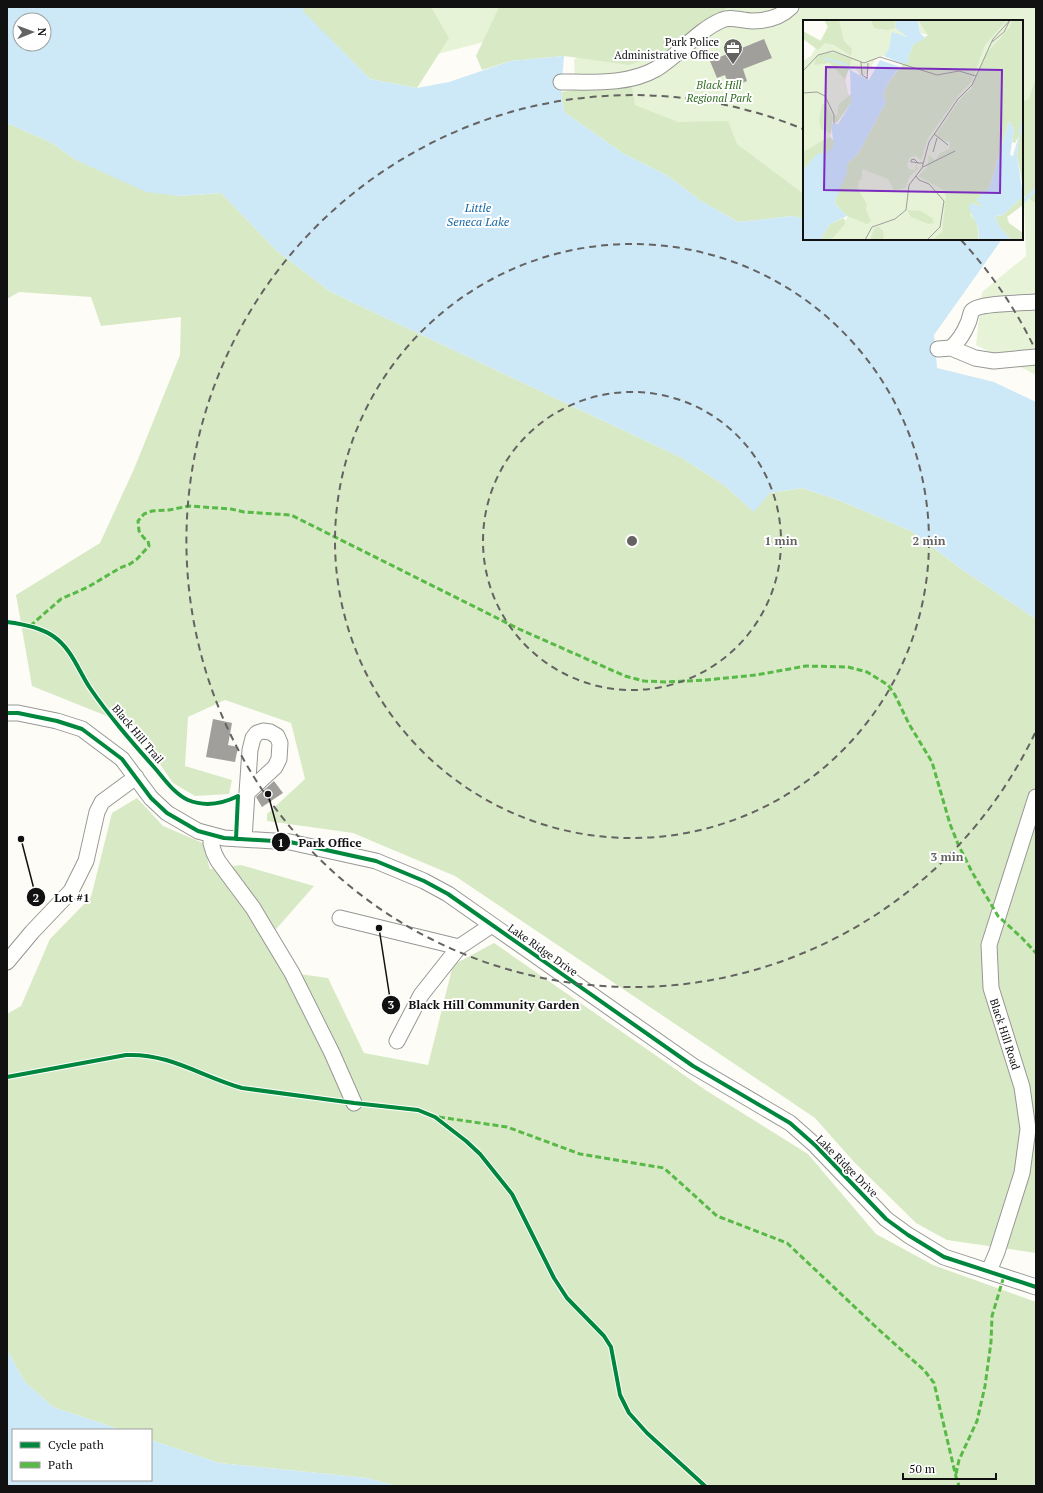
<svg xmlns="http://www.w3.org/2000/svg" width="1043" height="1493" font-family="'PT Serif',serif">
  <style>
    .green { fill: #e7f3d7 }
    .forest { fill: #d8eac5 }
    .water { fill: #cde8f7; fill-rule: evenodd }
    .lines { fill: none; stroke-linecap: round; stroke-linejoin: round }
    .stream { stroke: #cde8f7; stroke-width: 3.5 }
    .building { fill: #a19f9c }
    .minor-casing { stroke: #979795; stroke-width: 17 }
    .minor { stroke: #fffffe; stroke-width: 15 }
    .quiet { stroke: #58b947; stroke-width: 3; stroke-dasharray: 6 3; stroke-linecap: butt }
    .cycleway-casing { stroke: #fff; stroke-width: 6 }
    .cycleway { stroke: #00873e; stroke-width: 4 }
    .ring { fill: none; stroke: #646362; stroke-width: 2; stroke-dasharray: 7 5 }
    .labels { text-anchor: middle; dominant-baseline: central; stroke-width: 4; stroke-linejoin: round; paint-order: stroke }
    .poi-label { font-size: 11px; fill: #111; stroke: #fff; text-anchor: end }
    .park-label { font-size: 11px; font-style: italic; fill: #2f6b1f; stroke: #fff }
    .street-label { font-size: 11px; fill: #111; stroke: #fff }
    .water-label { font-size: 12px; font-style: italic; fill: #1768a6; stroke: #fff }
    .inset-river { fill: none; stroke: #cde8f7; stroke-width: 2 }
    .inset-road { fill: none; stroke: #9f9e9b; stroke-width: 1 }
    .view { fill: #7b2cbf; fill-opacity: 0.15; stroke: #7b2cbf; stroke-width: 2 }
    .inset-edge { fill: none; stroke: #111; stroke-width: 2 }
    .centre { fill: #646362; stroke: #fff; stroke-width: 2 }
    .ring-label { font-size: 12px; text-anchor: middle; font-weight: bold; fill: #646362; stroke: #fff; stroke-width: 4; stroke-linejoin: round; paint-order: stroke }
    .leader { fill: none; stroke: #111; stroke-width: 1.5 }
    .callout-dot { fill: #111; stroke: #fff; stroke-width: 1.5 }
    .mark-label { font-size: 12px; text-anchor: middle; font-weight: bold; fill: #fff }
    .callout-label { font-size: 12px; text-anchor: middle; font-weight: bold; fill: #111; stroke: #fff; stroke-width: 4; stroke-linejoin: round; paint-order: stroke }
  </style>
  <rect width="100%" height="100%" fill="#fdfcf7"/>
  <path class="green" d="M336,7H1036V375L976,345L982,292L1026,256L1022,147V21H804V205L576,96L574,60L604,33L589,15L399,64Z"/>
  <path class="forest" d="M304,7H431L449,38L417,88L370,79L302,11Z
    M499,7H727L709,24L660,55L629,65L564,56L511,61L482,70L476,56Z
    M1036,77V203L1022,195V102L1029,99Z
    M631,81L635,105L678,122L728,121L737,144L801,192L804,196V219L793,216L738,222L701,201L668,176L624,154L564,112L561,92Z
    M7,123L52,143L76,160L178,196L221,193L277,251L331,292L682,458L724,485L753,511L770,493L802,488L841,501L911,531L960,568L1036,619V1253L947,1240L916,1223L854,1162L815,1118L455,876L353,833L267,821V814L305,779L291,723L225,700L188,717L185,766L232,780L229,794L195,796L173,783L134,727L32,686L16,595L100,543L134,469L180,355L181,317L101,326L91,297L19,292L7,299Z
    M137,798L163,826L203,843L210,869L241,865L314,886L270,936L292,973L328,978L364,1053L428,1065L453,965L494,943L707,1091L808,1154L876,1234L933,1265L1036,1302V1486H397L367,1478L219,1463L151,1440V1430H121L53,1407L25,1382L7,1350V1014L21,1006L50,939L91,897L112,813Z"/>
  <path class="water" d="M7,7H304L303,11L370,79L417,88L449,82L511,61L564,56L561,92L564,112L624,154L668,176L701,201L738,222L793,216L804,219V239H1002L934,335L937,368L994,382L1036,402V619L960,568L911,531L841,501L802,488L770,493L754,512L724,485L682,458L331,292L277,251L221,193L178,196L146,192L76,160L52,143L7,123ZM20,20H44V44H20Z
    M7,1350L25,1382L53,1407L121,1430H13V1480H151V1440L219,1463L367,1478L397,1486H7Z"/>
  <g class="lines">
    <path class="stream" d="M1022,203L1036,189"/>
  </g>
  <path class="building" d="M764,39L772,58L743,69L747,81L730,88L725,75L717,78L710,61Z
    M213,719L232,723L228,745L238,747L235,762L206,757Z
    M274,781L283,793L262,807L256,797Z"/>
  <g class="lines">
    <defs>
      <path id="minor" d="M561,82C592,82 628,85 656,69C679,55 698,30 722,20C731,16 742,21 752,21C766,21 781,17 791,7
        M951,348C959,341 964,333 968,323C970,319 970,314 972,311C978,303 1025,303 1036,302
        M938,349L951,348L975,358L994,361L1036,357
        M7,713H18L57,721L82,729L122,759L151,798L167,813L198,831L224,838L290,842L376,861L424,881L448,894L693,1066L790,1123L816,1146L886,1219L908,1235L944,1257L1036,1287
        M211,835V843L214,853L218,861L253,908L292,973L332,1053L354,1103
        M244,839L247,793L250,750L253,738L257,733L263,731L270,732L277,736L280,743L279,759L275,767L247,793
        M340,918L459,947
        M7,962L32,932L71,891L86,861L97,812L102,802L136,777
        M397,1041L421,995L459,947L492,925
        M989,1271L997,1252L1022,1173L1028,1129L1022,1087L991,988L989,945L1036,797"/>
    </defs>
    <use href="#minor" class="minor-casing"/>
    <use href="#minor" class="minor"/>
    <path class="quiet" d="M30,626L61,599L88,587L120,568L130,564L137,559L149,546L148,541L144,538L139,531L138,521L144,514L152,511L169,510L189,506L231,509L244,512L291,515L519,629L625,676L644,681L666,682L706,680L756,675L806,666L848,667L867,672L888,685L895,695L909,724L932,762L950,824L958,844L972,872L998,916L1022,938L1036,953
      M439,1117L507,1127L580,1154L664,1168L717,1216L787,1243L877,1328L924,1370L934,1383L956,1477L959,1486
      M956,1474L959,1460L977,1421L985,1386L991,1342L992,1316L1004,1276"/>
    <defs>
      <path id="cycleway" d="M7,622C23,624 40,627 53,636C72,649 78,670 90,688C109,716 131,741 153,766C163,777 174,794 188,800C205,807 222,804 238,796L236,839
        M7,713H18L57,721L82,729L122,759L151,798L167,813L198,831L224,838L290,842L376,861L424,881L448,894L693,1066L790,1123L816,1146L886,1219L908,1235L944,1257L1036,1287
        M7,1077L126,1055C170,1053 202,1077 242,1088L354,1103L418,1110L435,1117L466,1141L480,1154L512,1194L554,1278L567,1298L604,1336L611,1347L620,1395L629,1413L647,1433L705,1486"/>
    </defs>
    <use href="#cycleway" class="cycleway-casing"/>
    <use href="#cycleway" class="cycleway"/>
  </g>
  <g class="ring">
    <circle cx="632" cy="541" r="149"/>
    <circle cx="632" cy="541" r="297"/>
    <path d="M1035 733A446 446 0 1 1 803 129M961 240A446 446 0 0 1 1035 349"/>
  </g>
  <defs>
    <symbol id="office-pin" viewBox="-11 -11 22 30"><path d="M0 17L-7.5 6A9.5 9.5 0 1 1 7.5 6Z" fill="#646362" stroke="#fff"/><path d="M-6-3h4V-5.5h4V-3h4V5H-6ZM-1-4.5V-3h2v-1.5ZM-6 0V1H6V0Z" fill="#fff"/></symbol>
  </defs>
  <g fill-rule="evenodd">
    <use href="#office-pin" x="722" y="37" width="22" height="30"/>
  </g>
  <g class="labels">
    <g class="poi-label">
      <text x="719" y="42">Park Police<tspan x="719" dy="13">Administrative Office</tspan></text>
    </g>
    <g class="park-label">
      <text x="719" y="85">Black Hill<tspan x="719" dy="13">Regional Park</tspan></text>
    </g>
    <g class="street-label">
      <text transform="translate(138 734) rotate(50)">Black Hill Trail</text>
      <text transform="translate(543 950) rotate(35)">Lake Ridge Drive</text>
      <text transform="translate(1005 1034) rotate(72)">Black Hill Road</text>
      <text transform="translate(847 1166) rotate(45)">Lake Ridge Drive</text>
    </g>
    <g class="water-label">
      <text x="478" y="207">Little<tspan x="478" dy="14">Seneca Lake</tspan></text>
    </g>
  </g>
  <g transform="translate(803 20)">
    <rect width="220" height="220" fill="#fdfcf7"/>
    <path d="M29,0H87L86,9L92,8L105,16L89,14L86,30L81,36L74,37L63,55H57L53,49L40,50L47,81L33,102L24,101L29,123L0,146V41L8,36ZM116,0H220L174,220H19L44,198L46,192L38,186L125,15L117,13Z" fill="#e7f3d7"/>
    <path d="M24,0H36L41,21L49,29L48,36L31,25L22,23L15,30L0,19V11L18,21L25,7L22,2ZM68,0H93L92,8L84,10L71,8ZM115,0H204L182,25L169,61L155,76L125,118L118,140L113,136L107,137L104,145L106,149L112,150L113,144L115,149L107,156L102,168L91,170L85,159L59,149V159L56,160L55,169L64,184L63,190L68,201L64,204L44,196L33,185L32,180L44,144L56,132L83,82L80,76L85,63L105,38L110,25L125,15ZM209,0H220V167L214,136L216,116L212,123L209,122L211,110L206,101L187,167L173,180L181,188L171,183L167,195L173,201L176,220H130L139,212L143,176L140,170L115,156L124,147L126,135L132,140L137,133L146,129L147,122L136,119L133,114L159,77L168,69L182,35L206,8ZM23,33H33L49,39L42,60L27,43L11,45L13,36ZM49,73L48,83L33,104L31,96L34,95L36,84ZM19,84H22L30,96L28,114L18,109L16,100ZM26,117L32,121L31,127L22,134L13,136L0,150V132ZM220,176V185L204,197L206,203L220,213V220H208L196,206L192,196L200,195ZM104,190L118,191L129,198L131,203L125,204L108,197ZM41,198L42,204L30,218L17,220L27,204ZM75,206L80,211L81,217L79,220H67L71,209Z" fill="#d8eac5"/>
    <path d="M115,0L117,13L122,18L110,25L105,38L107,42L99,44L81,36L86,29L89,12L105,17L92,8L93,1ZM77,40L97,47L85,63L80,76L83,82L56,132L44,144V153L32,180L33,185L44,196L27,204L17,220H0V150L15,133L22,134L31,126L28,104H35L48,83L47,50L66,60ZM206,101L211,110L207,135L210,136L216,115L214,136L220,176L200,195L192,196L196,206L208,220H176L175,207L166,188L168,183L181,187L173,180L187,167Z" fill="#cde8f7"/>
    <path class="inset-river" d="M21,38L41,44L47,50M216,115L220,100"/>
    <path class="inset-road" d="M189,22L201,12L207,0M58,42L59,55L64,58M0,51L15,35L30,31L61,43L77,37L134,55L156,51L173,56M64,59L65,43M0,73L14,72L22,76L31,95V104M131,114L145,125M130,132L134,118M115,143L111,139L108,140V142H110L115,143H120M120,147L152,131M113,156L116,160L126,164L141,181L137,207L124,220M62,220L69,207L92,199L103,190L106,165L119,148L126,122L155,79L169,65L190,19L207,0"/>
    <path class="view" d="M23,47L199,50L197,173L21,170Z"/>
    <rect width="220" height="220" class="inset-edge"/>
  </g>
  <circle cx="632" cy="541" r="6" class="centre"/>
  <g class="ring-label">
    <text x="781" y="545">1 min</text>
    <text x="929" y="545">2 min</text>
    <text x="947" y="861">3 min</text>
  </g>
  <path class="leader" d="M268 794L281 842M21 839L36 897M379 928L391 1005"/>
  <g class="callout-dot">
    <circle cx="268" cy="794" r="4"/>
    <circle cx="21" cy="839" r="4"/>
    <circle cx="379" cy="928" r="4"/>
    <circle cx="281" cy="842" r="10"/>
    <circle cx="36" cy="897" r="10"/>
    <circle cx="391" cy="1005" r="10"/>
  </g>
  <g class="mark-label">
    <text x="281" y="847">1</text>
    <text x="36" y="902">2</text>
    <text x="391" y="1009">3</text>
  </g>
  <g class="callout-label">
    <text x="330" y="847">Park Office</text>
    <text x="72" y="902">Lot #1</text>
    <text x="494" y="1009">Black Hill Community Garden</text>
  </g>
  <rect width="1043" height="1493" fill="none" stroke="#111111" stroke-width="16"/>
  <rect x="12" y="1429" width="140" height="52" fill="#ffffff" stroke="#a0a0a0"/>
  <rect x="20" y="1442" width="20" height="6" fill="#00873e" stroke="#a0a0a0"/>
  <text x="48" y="1449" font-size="12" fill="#111111">Cycle path</text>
  <rect x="20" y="1462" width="20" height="6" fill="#58b947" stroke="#a0a0a0"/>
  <text x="48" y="1469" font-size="12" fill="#111111">Path</text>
  <g transform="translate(32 32) rotate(89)"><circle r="19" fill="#ffffff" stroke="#a0a0a0"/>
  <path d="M0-3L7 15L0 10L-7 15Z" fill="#646362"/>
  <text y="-6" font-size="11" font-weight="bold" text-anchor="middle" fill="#111111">N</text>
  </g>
  <path d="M903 1473v6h93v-6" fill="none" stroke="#111111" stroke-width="2"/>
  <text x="909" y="1473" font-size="12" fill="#111111" stroke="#ffffff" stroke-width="3" paint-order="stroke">50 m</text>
</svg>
